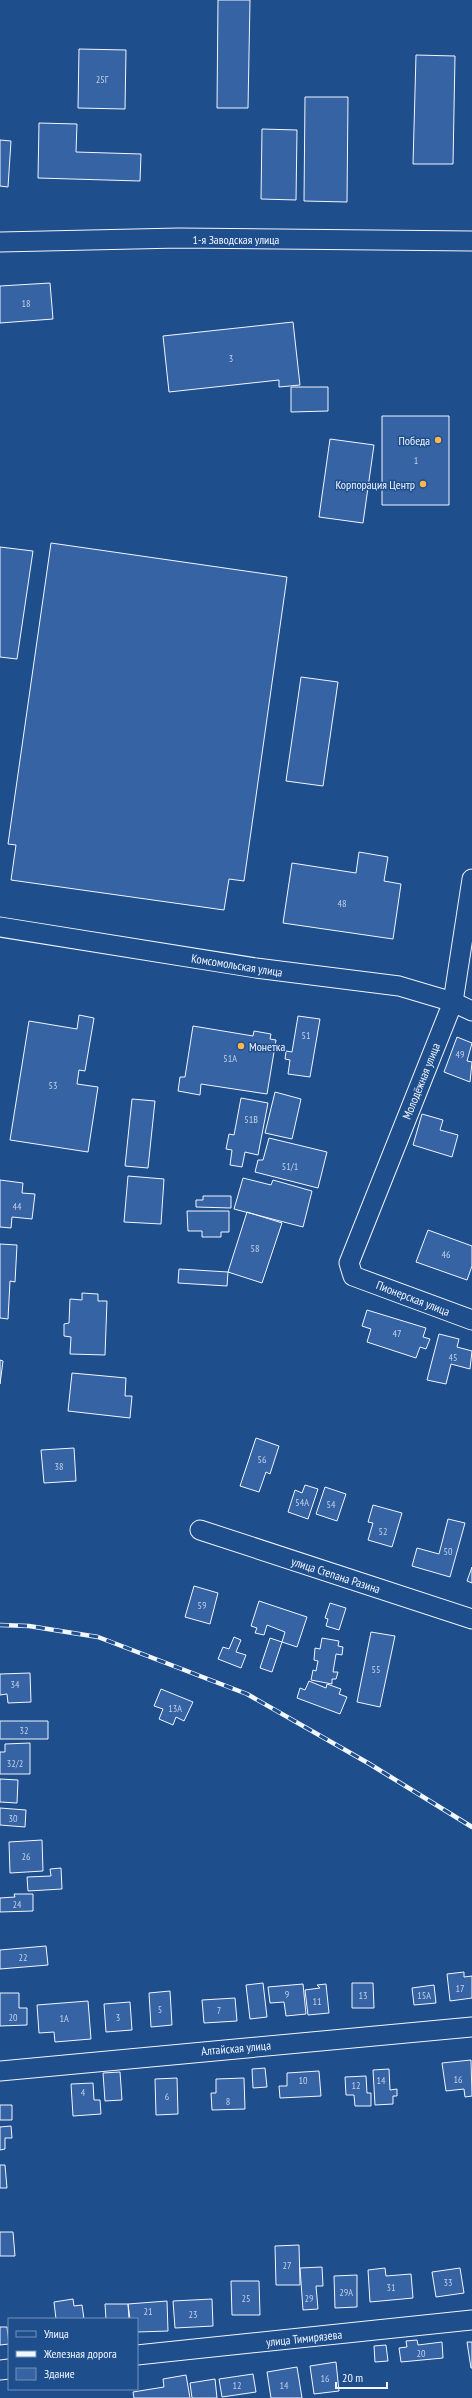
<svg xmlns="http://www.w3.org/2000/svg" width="472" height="2398" font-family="'PT Sans Narrow',sans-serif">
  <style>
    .building { fill: #3563a3; stroke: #f2f6ff }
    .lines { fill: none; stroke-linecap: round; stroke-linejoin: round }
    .minor-casing { stroke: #f2f6ff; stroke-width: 21 }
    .minor { stroke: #1f4e8c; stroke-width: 19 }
    .rail-casing { stroke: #f2f6ff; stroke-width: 4.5 }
    .rail { stroke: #1f4e8c; stroke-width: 3; stroke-dasharray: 9; stroke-linecap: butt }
    .poi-dot { fill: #ffb74d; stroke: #1f4e8c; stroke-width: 1.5 }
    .labels { text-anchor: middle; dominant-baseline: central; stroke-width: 3; stroke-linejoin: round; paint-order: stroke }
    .number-label { font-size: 10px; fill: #c3d1e8 }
    .street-label { font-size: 12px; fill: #f2f6ff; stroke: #1f4e8c }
    .poi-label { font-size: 12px; fill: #f2f6ff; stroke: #1f4e8c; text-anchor: end }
  </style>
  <rect width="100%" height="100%" fill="#1f4e8c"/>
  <path class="building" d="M218,0H250L248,108H217Z
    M79,49L126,50L125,109L78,108Z
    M416,55L455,56L453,164H413Z
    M305,97H348L347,202L304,201Z
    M39,123L77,124L76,152L141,154L140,181L38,178Z
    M262,129L297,130L296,200L261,199Z
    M0,140L11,141L8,187L0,186Z
    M50,283L53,319L0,323V286Z
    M293,322L300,385L279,387V380L169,392L163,336Z
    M291,387H328V411L291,412Z
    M382,416H449V505H382Z
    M330,439L374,445L363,523L319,517Z
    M51,543L287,577L244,881L229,879L224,910L11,880L16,845L8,844Z
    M0,547L33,551L17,659L0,657Z
    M301,677L338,682L323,786L286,781Z
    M359,852L388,857L384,881L401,884L393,939L283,923L292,863L356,873Z
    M79,1015L94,1018L85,1071L79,1070L77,1084L98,1087L88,1152L10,1140L29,1021L77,1029Z
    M298,1016L320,1019L310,1077L288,1074L290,1060L285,1059L286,1051L292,1052Z
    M193,1026L253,1036L254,1031L271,1034L270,1039L276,1040L267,1094L201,1084L200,1095L178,1091L180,1077H185Z
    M457,1037L472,1043L467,1061L472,1062L470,1082L444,1072Z
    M275,1092L301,1099L292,1139L265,1133Z
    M241,1098L268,1103L258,1155L245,1152L242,1167L230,1165L232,1150L226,1149L229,1134L234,1135Z
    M132,1099L155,1101L148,1168L125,1166Z
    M422,1114L443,1120L440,1130L458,1135L452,1157L413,1145Z
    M269,1138L327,1152L318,1188L255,1172L258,1160H263Z
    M128,1176L164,1179L161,1224L124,1222Z
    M243,1178L271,1185L273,1180L312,1191L303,1227L234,1209Z
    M0,1180L23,1183L22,1193L35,1194L32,1219L12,1217L11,1228L0,1227Z
    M203,1196H231V1208L196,1207V1200H203Z
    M187,1211H229V1232H221V1237H202V1231H188Z
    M247,1212L282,1223L262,1283L228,1272Z
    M428,1230L472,1246V1266L467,1280L416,1262Z
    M0,1244L17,1245L15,1282L10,1281L8,1319L0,1318Z
    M179,1269L228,1272L227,1286L178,1283Z
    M82,1293L98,1294V1301H107L105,1355L70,1354L71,1337L64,1336V1324L69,1323L70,1299L82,1300Z
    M367,1310L426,1328L423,1337L430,1339L426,1349L420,1347L416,1358L367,1342L371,1329L362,1326Z
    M439,1334L459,1339L457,1347L472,1351L470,1369L451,1364L446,1384L427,1380Z
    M0,1360L3,1361L0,1384Z
    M72,1373L126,1378L125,1396H132L130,1418L68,1411Z
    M256,1438L279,1446L270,1474L266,1472L259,1492L240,1486Z
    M74,1448L76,1481L44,1483L41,1450Z
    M305,1485L318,1489L308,1519L288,1512L295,1490L302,1493Z
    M325,1487L346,1494L337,1521L316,1514Z
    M373,1505L402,1513L392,1547L368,1540L373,1523L368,1522Z
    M448,1519L465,1523L450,1577L412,1566L417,1548L439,1554Z
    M472,1567V1583L467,1581Z
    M194,1586L218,1593L210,1624L185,1617Z
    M259,1601L307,1617L297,1647L282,1642L285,1632L267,1625L264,1635L255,1633L257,1628L251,1626Z
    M330,1603L346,1608L339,1630L326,1626L328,1619L325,1618Z
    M371,1632L395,1636L380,1707L357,1702Z
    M234,1637L241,1640L236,1652L246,1655L241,1668L218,1659L223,1647L229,1649Z
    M270,1638L282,1642L272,1672L260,1668Z
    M322,1638L339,1641L338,1646L343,1647L342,1655L336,1654L333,1672H338L336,1679H332V1684L311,1680L313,1670L316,1671L318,1661L314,1660L315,1648L320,1649Z
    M30,1673L31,1702L8,1703L7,1694L0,1695V1674Z
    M309,1681L326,1688L327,1684L341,1689L339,1694L347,1697L340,1714L297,1698L300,1688L305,1690Z
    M161,1689L193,1702L184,1721L176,1717L173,1725L159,1719L163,1709L154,1706Z
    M0,1721H48V1739H0Z
    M30,1743V1774H0V1752H5V1744Z
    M0,1779L18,1780L17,1803L0,1802Z
    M0,1808L26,1810L25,1827L0,1825Z
    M42,1840L43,1871L10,1873L9,1842Z
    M61,1868L62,1889L28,1891L27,1877L51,1876L50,1869Z
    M14,1894H33V1911L0,1912V1898L15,1897Z
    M46,1946L48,1965L0,1969V1950Z
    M464,1972V1977L472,1976V1998L450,2001L447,1974Z
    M263,1983L267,2017L250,2019L246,1985Z
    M352,1983H373L374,2008H352Z
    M303,1984L306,2014L286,2016L284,2002L270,2003L268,1987Z
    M326,1984L329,2013L308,2015L305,1990L320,1988L317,1985Z
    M434,1985L436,2003L414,2005L412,1988Z
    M170,1991L172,2025L151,2027L149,1993Z
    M0,1993H19V2008H27V2025L0,2026Z
    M235,1998L237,2021L204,2023L202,2000Z
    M88,2001L91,2039L55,2042L54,2032L39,2033L37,2005Z
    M130,2002L132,2030L106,2032L104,2004Z
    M471,2060L472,2096L465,2097L464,2089L446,2091L442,2063Z
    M265,2068L267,2087L253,2088L252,2069Z
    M389,2069L390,2090L397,2089V2096H393V2104L375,2105L373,2070Z
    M319,2071L321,2096L280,2098L279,2086H287V2073Z
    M120,2072L122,2100L105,2101L103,2073Z
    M366,2076L367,2093H371V2106H355L354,2095H346L345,2077Z
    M177,2078L178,2114L156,2115L155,2079Z
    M244,2078L245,2109L212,2110L211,2093H216V2079Z
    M93,2083L94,2100H100L101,2114L73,2116L71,2084Z
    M0,2105H12V2120H0Z
    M11,2126L12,2138H5V2149L0,2150V2127Z
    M0,2165H5L7,2188H0Z
    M0,2232H13L15,2256H0Z
    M299,2245L300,2285H276L275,2246Z
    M322,2267L323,2286H316L318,2309L303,2310L300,2268Z
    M385,2268L386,2276L411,2274L413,2298L370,2302L368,2270Z
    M460,2268L464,2293L436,2297L432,2272Z
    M357,2275V2307L335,2308L334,2276Z
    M231,2281H259L260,2315H232Z
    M73,2299L74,2306L82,2305L84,2319H56L54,2302Z
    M212,2299L213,2326L175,2328L173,2301Z
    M167,2301L168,2331L137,2332V2319H130L128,2304Z
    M105,2304H128L129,2319H106Z
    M0,2327H7L9,2344L0,2345Z
    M417,2340L418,2345L442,2342L443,2358L401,2362L399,2348L407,2347L406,2341Z
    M467,2342H472V2368H471Z
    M386,2345L388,2361L375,2362L374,2346Z
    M336,2362L339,2391L314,2394L310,2366Z
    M297,2367L302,2398H271L267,2372Z
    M253,2374L256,2392L222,2397L219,2379Z
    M186,2375L190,2398H134L133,2392L164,2387L163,2379Z
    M215,2379L217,2398H192L190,2383Z"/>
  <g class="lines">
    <defs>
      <path id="minor" d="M0,242L179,238L472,241
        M472,879L453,1002L349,1263L353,1276L472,1320
        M0,927L256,968L399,986L453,1002L472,1011
        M200,1530L472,1619
        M0,2071L472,2027
        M137,2355L472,2320
        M0,2370L9,2369"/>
    </defs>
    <use href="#minor" class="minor-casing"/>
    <use href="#minor" class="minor"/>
    <defs>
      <path id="rail" d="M0,1625L29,1626L98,1637L247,1694L368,1763L472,1827"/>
    </defs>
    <use href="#rail" class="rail-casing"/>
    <use href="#rail" class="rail"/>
  </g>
  <g class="poi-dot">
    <circle cx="438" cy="440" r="4"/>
    <circle cx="423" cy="484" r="4"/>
    <circle cx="241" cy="1046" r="4"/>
  </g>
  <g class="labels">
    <g class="number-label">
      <text x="102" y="79">25Г</text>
      <text x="26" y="303">18</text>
      <text x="231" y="358">3</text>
      <text x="416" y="460">1</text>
      <text x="342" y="903">48</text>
      <text x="306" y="1035">51</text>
      <text x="460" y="1054">49</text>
      <text x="230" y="1058">51А</text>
      <text x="53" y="1085">53</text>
      <text x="251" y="1119">51В</text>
      <text x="290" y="1166">51/1</text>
      <text x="17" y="1206">44</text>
      <text x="255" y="1248">58</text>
      <text x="446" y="1254">46</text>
      <text x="397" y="1333">47</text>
      <text x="453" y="1357">45</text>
      <text x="262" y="1459">56</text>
      <text x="59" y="1466">38</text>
      <text x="302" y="1502">54А</text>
      <text x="331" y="1504">54</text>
      <text x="383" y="1531">52</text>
      <text x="448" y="1551">50</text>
      <text x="202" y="1605">59</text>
      <text x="376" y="1669">55</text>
      <text x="15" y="1684">34</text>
      <text x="175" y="1708">13А</text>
      <text x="24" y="1730">32</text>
      <text x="15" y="1763">32/2</text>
      <text x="13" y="1818">30</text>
      <text x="26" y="1856">26</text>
      <text x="17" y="1904">24</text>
      <text x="23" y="1957">22</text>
      <text x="460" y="1988">17</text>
      <text x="287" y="1994">9</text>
      <text x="363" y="1995">13</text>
      <text x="424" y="1995">15А</text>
      <text x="317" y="2001">11</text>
      <text x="160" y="2009">5</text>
      <text x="219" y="2010">7</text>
      <text x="13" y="2017">20</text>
      <text x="118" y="2017">3</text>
      <text x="64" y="2018">1А</text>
      <text x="458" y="2079">16</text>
      <text x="303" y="2080">10</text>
      <text x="381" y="2080">14</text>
      <text x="356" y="2085">12</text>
      <text x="83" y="2092">4</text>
      <text x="167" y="2096">6</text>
      <text x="228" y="2101">8</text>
      <text x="287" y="2265">27</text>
      <text x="448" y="2282">33</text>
      <text x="391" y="2287">31</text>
      <text x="346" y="2292">29А</text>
      <text x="246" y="2298">25</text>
      <text x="309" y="2298">29</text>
      <text x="148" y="2311">21</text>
      <text x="193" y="2314">23</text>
      <text x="421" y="2353">20</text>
      <text x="325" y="2378">16</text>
      <text x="237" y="2385">12</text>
      <text x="284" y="2385">14</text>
    </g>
    <g class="street-label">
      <text x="236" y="239">1-я Заводская улица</text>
      <text transform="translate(237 965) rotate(9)">Комсомольская улица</text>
      <text transform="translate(421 1081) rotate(-68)">Молодёжная улица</text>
      <text transform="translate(413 1298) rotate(21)">Пионерская улица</text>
      <text transform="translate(336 1575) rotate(18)">улица Степана Разина</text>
      <text transform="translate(236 2048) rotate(-5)">Алтайская улица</text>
      <text transform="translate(304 2338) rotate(-6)">улица Тимирязева</text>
    </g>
    <g class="poi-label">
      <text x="430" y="440">Победа</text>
      <text x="415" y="484">Корпорация Центр</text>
      <text x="249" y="1046" text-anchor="start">Монетка</text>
    </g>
  </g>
  <rect x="8" y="2318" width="130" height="72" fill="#1f4e8c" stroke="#7391ba"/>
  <rect x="16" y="2331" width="20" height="6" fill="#1f4e8c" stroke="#7391ba"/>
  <text x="44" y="2338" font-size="12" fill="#f2f6ff">Улица</text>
  <rect x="16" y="2351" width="20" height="6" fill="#f2f6ff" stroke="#7391ba"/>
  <text x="44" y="2358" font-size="12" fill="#f2f6ff">Железная дорога</text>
  <rect x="16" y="2368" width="20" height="12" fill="#3563a3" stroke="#7391ba"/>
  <text x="44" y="2378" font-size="12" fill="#f2f6ff">Здание</text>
  <path d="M336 2382v6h51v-6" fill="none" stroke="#f2f6ff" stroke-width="2"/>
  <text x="342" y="2382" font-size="12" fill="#f2f6ff" stroke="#1f4e8c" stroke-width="3" paint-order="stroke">20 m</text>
</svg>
